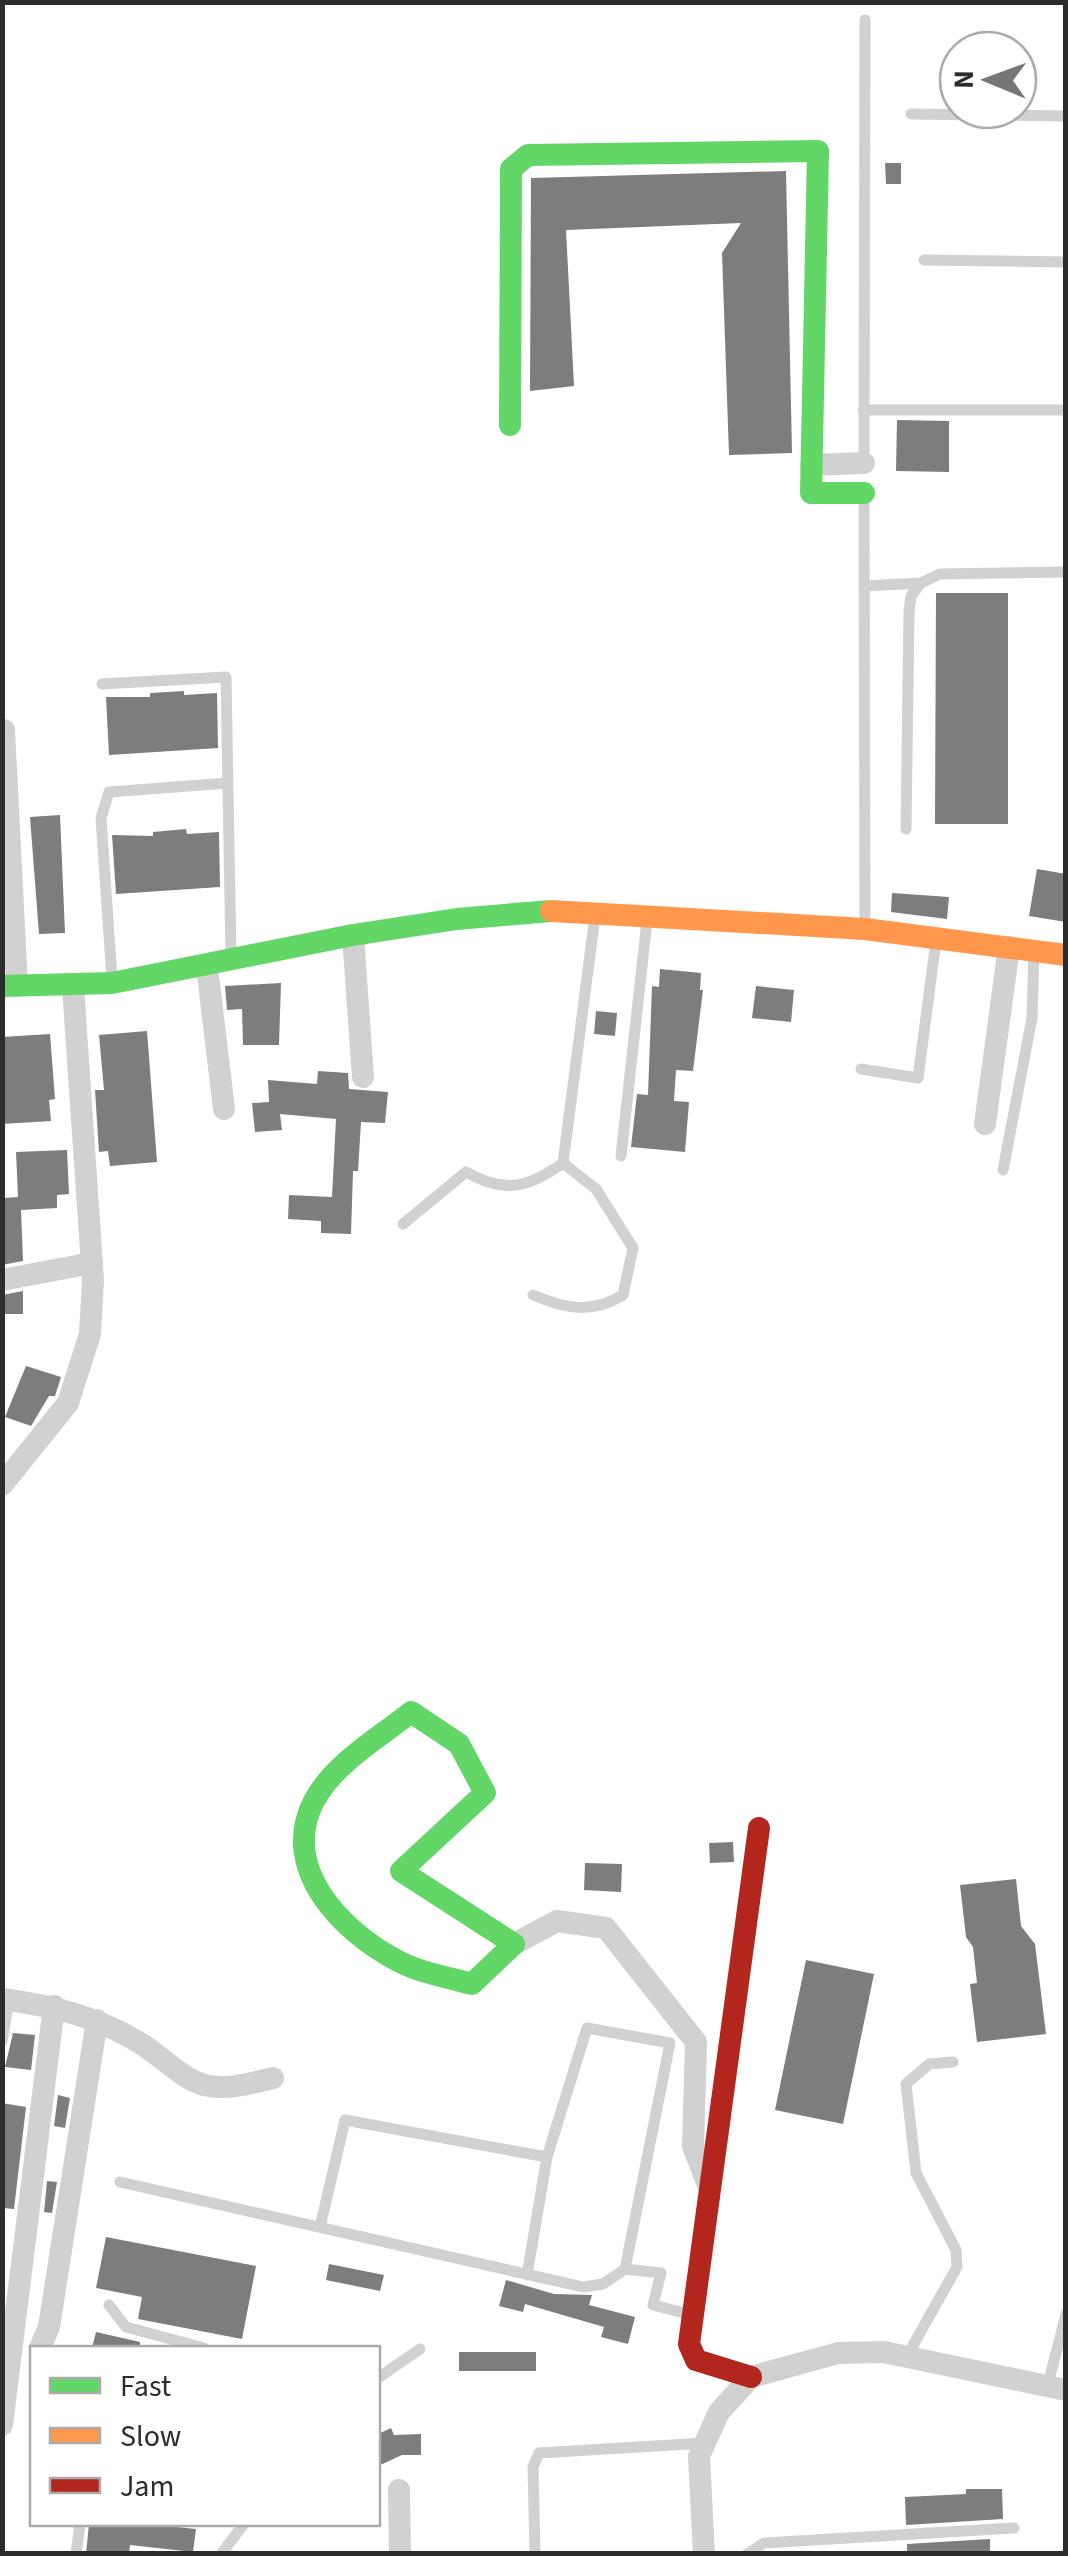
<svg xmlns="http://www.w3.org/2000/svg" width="1068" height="2556" font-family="'Source Sans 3',sans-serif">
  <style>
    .building { fill: #7d7d7d }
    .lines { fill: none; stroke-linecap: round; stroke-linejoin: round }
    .lane { stroke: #d1d1d1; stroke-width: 11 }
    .street { stroke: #d1d1d1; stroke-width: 22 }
    .fast { stroke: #63d668; stroke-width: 22 }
    .slow { stroke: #ff974d; stroke-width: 22 }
    .jam { stroke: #b3261e; stroke-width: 22 }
  </style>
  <rect width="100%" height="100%" fill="#fff"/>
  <path class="building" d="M885,163H901V184H886Z
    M786,171L792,453L729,455L722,253L741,223L566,230L574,386L530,391L531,178Z
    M897,420L949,421V472L896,471Z
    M936,593H1008V824H935Z
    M184,691V695L217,693L218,748L109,755L106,697H150V693Z
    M60,815L65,933L39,934L30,817Z
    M186,829L187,834L219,832L220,887L116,894L112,835L153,836V832Z
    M1037,869L1066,874V922L1029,916Z
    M892,893L949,897L947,919L891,912Z
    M660,969L701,973L700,990H703L693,1071L676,1070L674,1101L689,1102L685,1152L631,1147L637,1094L648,1095L652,986L659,987Z
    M281,983L279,1045H243L242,1009L227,1010L225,986Z
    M756,986L794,990L791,1022L752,1018Z
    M596,1011L617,1013L615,1036L594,1034Z
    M147,1031L157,1162L110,1166L108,1151L99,1152L95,1090H104L99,1035Z
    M50,1034L55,1099L49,1100L51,1121L2,1124V1037Z
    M318,1071L348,1073L349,1089L388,1092L385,1123L361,1122L358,1171H353L351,1234L321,1233V1221L288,1219L289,1195L332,1197L336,1119L280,1114L282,1130L255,1132L252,1103L269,1102L268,1080L317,1084Z
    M67,1150L69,1194L57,1195V1208L21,1210L23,1261L2,1265V1198L18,1197L16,1152Z
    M23,1291V1314H2V1295Z
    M26,1366L61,1377L55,1396H49L31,1426L5,1417Z
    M733,1842L734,1862L710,1863L709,1843Z
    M585,1863L622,1864L621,1892L584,1890Z
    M1016,1879L1021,1926L1035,1944L1046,2034L977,2042L970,1984L977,1983L973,1947L966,1937L960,1885Z
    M806,1960L874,1974L843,2124L775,2110Z
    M13,2033L35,2035L31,2070L5,2067Z
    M58,2095L70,2098L65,2128L54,2126Z
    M2,2103L26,2107L14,2209L2,2208Z
    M47,2181L57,2182L52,2213L44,2212Z
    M106,2237L256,2266L242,2339L138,2319L142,2297L96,2288Z
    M329,2264L384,2275L380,2291L326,2280Z
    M506,2280L554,2294L592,2295L589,2305L635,2317L628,2344L601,2337L604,2327L525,2304L523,2312L499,2306Z
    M96,2332L140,2342V2348H92Z
    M459,2352H536V2371H459Z
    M391,2428L394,2435L421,2434V2455H402L378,2466V2434Z
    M966,2489H1002L1003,2519L906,2525L905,2497L966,2494Z
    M89,2524H148L196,2529L193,2552L130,2545L129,2554H86Z
    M990,2539V2554H907V2544Z"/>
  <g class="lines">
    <path class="lane" d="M911,114L1066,116
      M924,260L1066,262
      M863,410H1066
      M864,465L865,20
      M864,498L865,925
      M864,586L921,583
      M102,684L226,677L231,957
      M906,829L909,612L911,596L921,583L940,574L1066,572
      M112,979L101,818L109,792L228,783
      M861,1069L918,1078L936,941
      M621,1156L647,921
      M1003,1170L1032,1018L1034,952
      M403,1224L466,1172C505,1194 528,1188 563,1163
      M533,1295C566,1309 592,1314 623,1295L633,1248L596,1189L563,1163L595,916
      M2,2041L9,2000
      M120,2182L583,2287L603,2284L625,2269L661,2273L653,2305L692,2315
      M320,2227L345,2120L547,2157L587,2028L670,2043L625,2269
      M527,2275L547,2157
      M109,2305L126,2327L204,2348
      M907,2356L957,2267L956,2250L916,2173L906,2084L929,2064L953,2062
      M378,2378L420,2349
      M1047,2388L1066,2314
      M76,2554L80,2524
      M221,2554L244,2524
      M535,2554L533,2467L539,2453L705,2443
      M747,2554L764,2543L1014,2528"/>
    <path class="street" d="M811,465L864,463
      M4,730L17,986
      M353,935L363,1077
      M207,967L224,1109
      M985,1124L1009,947
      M2,1280L92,1263
      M2,1485L68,1403L90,1334L93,1280L73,987
      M514,1944L557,1921L606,1928L696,2042L693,2146L708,2185
      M2,1999C53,2006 96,2016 140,2043C161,2056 181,2078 204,2085C227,2091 251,2083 273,2078
      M40,2348L49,2327L97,2020
      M2,2425L54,2006
      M399,2490L400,2554
      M704,2554L699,2456L719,2412L751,2377L838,2353L884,2352L1066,2390"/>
    <path class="fast" d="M510,425L511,169L528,155L818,151L811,493H864
      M2,986L112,983L353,935L457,919L551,911
      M411,1712L459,1744L485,1793L401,1871L514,1944L472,1984C447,1977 421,1973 398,1961C342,1932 279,1868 314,1801C334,1763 379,1738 411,1712Z"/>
    <path class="slow" d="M551,911L865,929L1066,955"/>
    <path class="jam" d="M751,2377L696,2360L689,2344L759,1828"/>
  </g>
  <rect width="1068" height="2556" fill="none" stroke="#2c2c2c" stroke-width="10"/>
  <rect x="30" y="2346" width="350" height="180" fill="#ffffff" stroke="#ababab" stroke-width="2.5"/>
  <rect x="50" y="2378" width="50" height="15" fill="#63d668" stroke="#ababab" stroke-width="2.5"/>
  <text x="120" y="2396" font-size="30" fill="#2c2c2c">Fast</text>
  <rect x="50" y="2428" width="50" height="15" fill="#ff974d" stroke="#ababab" stroke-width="2.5"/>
  <text x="120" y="2446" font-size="30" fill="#2c2c2c">Slow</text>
  <rect x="50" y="2478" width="50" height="15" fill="#b3261e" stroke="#ababab" stroke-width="2.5"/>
  <text x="120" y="2496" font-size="30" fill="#2c2c2c">Jam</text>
  <g transform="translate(988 80) rotate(271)"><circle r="48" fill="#ffffff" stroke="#ababab" stroke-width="2.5"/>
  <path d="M0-8L18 38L0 25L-18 38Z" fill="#767676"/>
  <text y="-15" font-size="28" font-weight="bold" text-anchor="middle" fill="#2c2c2c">N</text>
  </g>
</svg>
